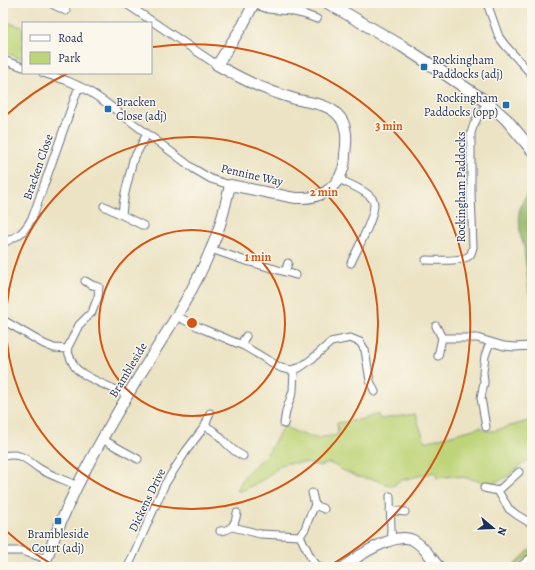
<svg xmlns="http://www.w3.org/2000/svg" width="535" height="570" font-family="Alegreya,serif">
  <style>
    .green { fill: #bed478; stroke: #6c826b }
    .forest { fill: #96b668; stroke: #587263 }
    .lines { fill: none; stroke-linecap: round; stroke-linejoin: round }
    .street-casing { stroke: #646e81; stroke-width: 9 }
    .secondary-casing { stroke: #646e81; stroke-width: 12 }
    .primary-casing { stroke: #646e81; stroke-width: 13 }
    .street { stroke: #fff; stroke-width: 7 }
    .secondary { stroke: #fff; stroke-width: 10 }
    .primary { stroke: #fff; stroke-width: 11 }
    .ring { fill: none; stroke: #d45514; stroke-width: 2 }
    .poi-dot { fill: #1f6fb2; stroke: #fbf7ec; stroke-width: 1.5 }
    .labels { text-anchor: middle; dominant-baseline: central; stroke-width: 3; stroke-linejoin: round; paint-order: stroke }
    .poi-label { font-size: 12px; fill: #1b2f5e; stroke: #fbf7ec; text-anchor: start }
    .street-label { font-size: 12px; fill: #1b2f5e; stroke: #fbf7ec }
    .centre { fill: #d45514; stroke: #fbf7ec; stroke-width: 2 }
    .ring-label { font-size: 12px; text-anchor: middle; font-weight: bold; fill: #d45514; stroke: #fbf7ec; stroke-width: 3; stroke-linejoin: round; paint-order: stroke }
  </style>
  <rect width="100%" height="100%" fill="#fbf7ec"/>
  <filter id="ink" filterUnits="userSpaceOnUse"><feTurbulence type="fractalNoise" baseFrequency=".025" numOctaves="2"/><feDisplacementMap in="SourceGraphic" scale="8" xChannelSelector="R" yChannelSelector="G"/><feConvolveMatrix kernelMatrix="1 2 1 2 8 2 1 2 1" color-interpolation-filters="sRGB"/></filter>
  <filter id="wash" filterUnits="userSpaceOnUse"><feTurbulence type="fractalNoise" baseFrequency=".012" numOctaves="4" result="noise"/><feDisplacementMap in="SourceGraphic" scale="16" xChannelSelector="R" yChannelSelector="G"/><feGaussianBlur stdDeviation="0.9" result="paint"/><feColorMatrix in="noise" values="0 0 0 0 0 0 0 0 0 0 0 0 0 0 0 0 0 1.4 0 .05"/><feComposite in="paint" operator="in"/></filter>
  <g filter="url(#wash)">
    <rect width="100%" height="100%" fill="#ebe3c3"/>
    <path class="green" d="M3,21L23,27V59L3,52Z
      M378,414L380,419L415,414L425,442L481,427L486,431H493L532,420V457L505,478L491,484L467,478L453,476L437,478L435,472L398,481L394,486L386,484L376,480L358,477L340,469L337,466L329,463L320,466L307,463H287L281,465L266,478L242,491H237L244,476L270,450L283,426L298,433L316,438L338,435L337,423L359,420Z
      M532,548V554L515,566L512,567Z"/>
    <path class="forest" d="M532,184V293H529L524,246L520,235L519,211L526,194Z"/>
  </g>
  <g filter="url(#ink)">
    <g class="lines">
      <defs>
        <path id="street" d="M50,3L66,11
          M125,3L217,65
          M250,3L268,9L290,11L303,14L317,19
          M487,3L499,37L505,45L532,75
          M3,60L23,67
          M43,73L68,81L87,90L105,102L194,169L211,179L230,185
          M339,179C348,184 368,191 373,200C379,211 356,251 351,263
          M104,206L122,215
          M144,226L122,215L123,205L125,193L133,160L147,134
          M3,244C7,240 12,239 17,236C25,231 29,224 33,216L79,86
          M211,249L243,260L296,275
          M426,260C437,260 461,262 469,256C472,254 472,250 473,247L471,194V133C474,121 480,113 488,103
          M285,272L288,263
          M176,316L203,329L244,346L281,368L290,370L299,368L305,364L313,358L331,342L350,338L360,342L365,350L370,381L375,392
          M3,320L44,344L54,348L67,349L79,325L92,312L98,297L99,287L92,285L85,281
          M436,326L442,338
          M241,344L246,336
          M67,349C69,355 71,361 75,367C82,377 115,389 128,395
          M438,356L442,338H477L504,346L514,347L532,346
          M284,424L286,411L293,391L294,369
          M205,426C209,428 213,430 216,433C226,442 230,450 243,456
          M486,427L481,398L484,382L483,372L485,356L490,342
          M102,439L138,459
          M3,456C8,455 14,454 19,456C27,458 33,465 40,469C52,476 65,480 78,486
          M519,472L498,491L509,509L517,515L532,524
          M484,488L498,491
          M390,496L391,531L393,540
          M315,505L324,509
          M390,510L405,512
          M233,527L260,534L300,536
          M220,531C232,530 235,525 237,513
          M300,536L305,529L309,518L315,505L312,493
          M300,536L312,560L319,567
          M3,551H22L47,559
          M128,567L165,484L186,451L205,426L210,413"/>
        <path id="secondary" d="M44,567C66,498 104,434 141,373C166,333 193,293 211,249C220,229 225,207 230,185C245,188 260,191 275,194C283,195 291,198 299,198C319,199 337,189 343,169C345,164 345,159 345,154C347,140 348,124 337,114C326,103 309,103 295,99C285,96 275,93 266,89C249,83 233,74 217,65L243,25L254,3
          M344,567C357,556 396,531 413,540C424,546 431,558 439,567
          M522,567L532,559"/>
        <path id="primary" d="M328,3L402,46L442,72L488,103L506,119L532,150"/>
      </defs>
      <use href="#street" class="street-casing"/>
      <use href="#secondary" class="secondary-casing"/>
      <use href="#primary" class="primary-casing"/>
      <use href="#street" class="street"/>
      <use href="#secondary" class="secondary"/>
      <use href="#primary" class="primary"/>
    </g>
  </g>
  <g class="ring">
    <circle cx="192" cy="323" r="93"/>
    <circle cx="192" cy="323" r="186"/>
    <path d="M55 566A279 279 0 0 1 4 529M4 117A279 279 0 0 1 68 73M153 47A279 279 0 0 1 329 566"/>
  </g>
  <g class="poi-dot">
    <rect x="420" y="63" width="8" height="8" rx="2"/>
    <rect x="502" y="101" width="8" height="8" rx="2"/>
    <rect x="104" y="105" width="8" height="8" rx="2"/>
    <rect x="54" y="517" width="8" height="8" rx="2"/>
  </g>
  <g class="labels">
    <g class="poi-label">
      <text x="432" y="60">Rockingham<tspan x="432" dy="14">Paddocks (adj)</tspan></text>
      <text x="498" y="98" text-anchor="end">Rockingham<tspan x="498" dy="14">Paddocks (opp)</tspan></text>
      <text x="116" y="102">Bracken<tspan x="116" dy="14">Close (adj)</tspan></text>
      <text x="58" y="534" text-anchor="middle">Brambleside<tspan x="58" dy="14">Court (adj)</tspan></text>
    </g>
    <g class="street-label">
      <text transform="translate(38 167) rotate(-71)">Bracken Close</text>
      <text transform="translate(252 175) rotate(13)">Pennine Way</text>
      <text transform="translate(461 187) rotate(-90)">Rockingham Paddocks</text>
      <text transform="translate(128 370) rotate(-59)">Brambleside</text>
      <text transform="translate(147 500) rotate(-64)">Dickens Drive</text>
    </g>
  </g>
  <circle cx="192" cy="323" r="6" class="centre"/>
  <g class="ring-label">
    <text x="389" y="130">3 min</text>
    <text x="324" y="196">2 min</text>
    <text x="258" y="261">1 min</text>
  </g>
  <rect width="535" height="570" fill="none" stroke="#fbf7ec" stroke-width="16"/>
  <rect x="22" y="22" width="130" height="52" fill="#fbf7ec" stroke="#a1a7b3"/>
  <rect x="30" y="35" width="20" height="6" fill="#ffffff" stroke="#a1a7b3"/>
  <text x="58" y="42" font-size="12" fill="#1b2f5e">Road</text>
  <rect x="30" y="52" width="20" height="12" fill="#bed478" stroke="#a1a7b3"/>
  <text x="58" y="62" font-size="12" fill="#1b2f5e">Park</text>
  <g transform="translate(493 528) rotate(109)" stroke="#fbf7ec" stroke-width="3" paint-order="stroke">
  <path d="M0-3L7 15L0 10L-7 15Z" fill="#1b2f5e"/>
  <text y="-6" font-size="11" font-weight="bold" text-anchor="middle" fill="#1b2f5e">N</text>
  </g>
</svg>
